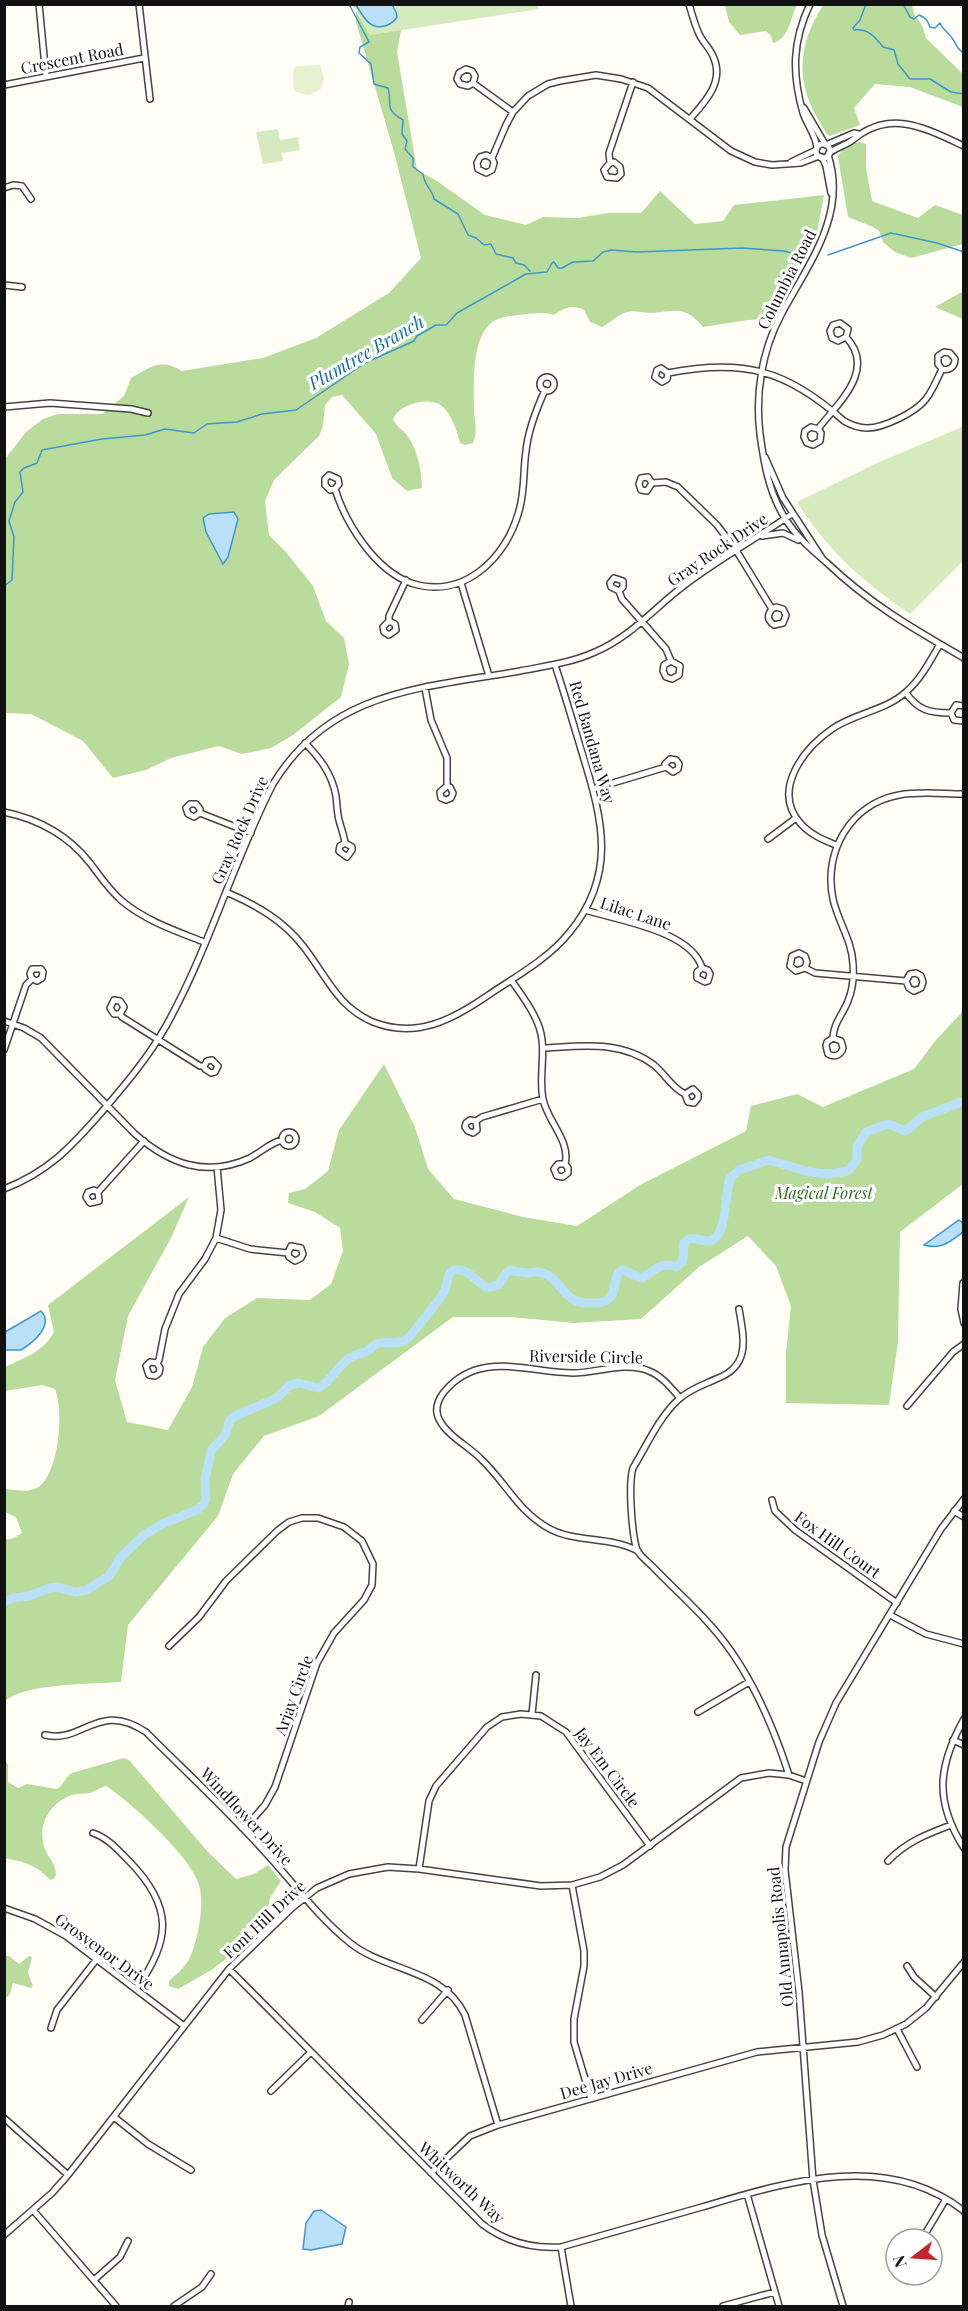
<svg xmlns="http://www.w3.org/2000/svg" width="968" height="2311" font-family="'Playfair Display',serif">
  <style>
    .green { fill: #d5ebbd }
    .forest { fill: #b9dc9c }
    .pitch { fill: #e6f2cf }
    .water { fill: #b9e0f7; stroke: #3f96cf; stroke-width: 1.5 }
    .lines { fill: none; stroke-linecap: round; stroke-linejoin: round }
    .stream { stroke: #3f96cf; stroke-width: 1.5 }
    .river { stroke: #b9e0f7; stroke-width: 9 }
    .minor-casing { stroke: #444; stroke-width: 8 }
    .minor { stroke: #fff; stroke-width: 5 }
    .labels { text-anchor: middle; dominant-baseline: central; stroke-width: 6; stroke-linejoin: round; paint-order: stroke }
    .street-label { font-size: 16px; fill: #111; stroke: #fff }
    .park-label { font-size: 16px; font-style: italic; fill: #2f6b1f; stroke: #fff }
    .water-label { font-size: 18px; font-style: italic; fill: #1768a6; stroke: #fff }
  </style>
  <rect width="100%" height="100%" fill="#fffdf5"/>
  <path class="green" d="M537,4L539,9L370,35L353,5Z
    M278,129L280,140L298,137L300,150L282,153L283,161L263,164L256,132Z
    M962,427L963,561L910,614C861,580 829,552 797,502L877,463Z"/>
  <path class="forest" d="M725,5V4L797,5C790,18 790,38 773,43L771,36L766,31L740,35L729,22Z
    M823,5H912L915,16L922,25L926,38L963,74V107L910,87L875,84L854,108L860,125L830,136L826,133C822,125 816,117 812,108C795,70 802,39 823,5Z
    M356,11L370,35L401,30L397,52L417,170L437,181L485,215L526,225L543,217L578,218L608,213H641L660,191L695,224L723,221L734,205L824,195L816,238L769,319L748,320L703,327C685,305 676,311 651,313C643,313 635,310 627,312C619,314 610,323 602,327L590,322L584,310C573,304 564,308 554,315C542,311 530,314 518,315C508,316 495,318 488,326C471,344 474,389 474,412C475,424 478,431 473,443L465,445L460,443C457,431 451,411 439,404C426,397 397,405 393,420C397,426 401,429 406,434C417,446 422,473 422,488L407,491L392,478L376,434L342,395L332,397L325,405L323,426L319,436L274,480L265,501L269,535L285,551L313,586L326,621L344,638L349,664L341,697L293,735L271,748L242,754L219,746L171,758L146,770L113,778L83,741L31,714L5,713V459L26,432L43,419L58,414H102L124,396L131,378C152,367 160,358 182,371L263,358L316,338L389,293L421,258L394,152L356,22Z
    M859,142L866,144V168L872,201L918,218L935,205L963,215V244L911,258L895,252L883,242L879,231L873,227L848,217L838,157C842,147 850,144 859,142Z
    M960,293H963V319L935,307Z
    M963,1011V1184L900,1232L898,1342L889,1405L786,1403V1353L791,1306L776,1266L748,1236L699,1267L641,1319L574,1323L511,1317H453L319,1416L264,1436L233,1474L218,1516L128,1625L121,1682C92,1684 26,1683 5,1701V1540L14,1538L22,1533L16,1517L5,1512V1489C17,1490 31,1494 41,1485C59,1468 64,1411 55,1389L42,1385L5,1391V1367C24,1358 43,1352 54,1332L48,1305L189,1197L171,1238L128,1316L115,1380L127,1422L168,1430L192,1387L203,1347L225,1318L257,1298L310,1300L331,1284L343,1251L340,1228L315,1212L288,1203L289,1193L305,1189L328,1171L339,1130L384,1064L415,1127L428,1169L454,1199L523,1217L577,1226L640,1185L746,1131L751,1106L797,1094L823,1107L914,1069L936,1040Z
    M124,1758L129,1760L208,1852L236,1879L254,1874L268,1865L281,1881L270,1898L266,1920L246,1943L213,1969L178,1989L169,1986V1981C175,1975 184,1968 188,1961C198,1943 205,1903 199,1885C190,1856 137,1809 112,1790L107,1786C100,1787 96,1791 90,1793C84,1794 78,1793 72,1795C52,1802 39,1821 43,1842C45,1856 56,1861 56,1875L54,1879L50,1880C36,1865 25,1862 5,1858V1760L8,1765V1782L18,1788L27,1784L57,1789C63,1786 65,1777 72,1773Z
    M5,1956H9L19,1964L29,1956L32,1957L28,1973L33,1986L31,1988L13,1983L10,1994L5,1999Z"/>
  <path class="pitch" d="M320,65L324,78L320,90L309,95L294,91L293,70L296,66Z"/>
  <path class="water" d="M356,5H392L396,12L397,17C394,22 391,24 385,26C369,30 363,16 356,5Z
    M234,512L238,519L228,557L223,564L206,532L203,518L209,514Z
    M959,1220L963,1223V1232C950,1242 941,1250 924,1245Z
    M41,1311C54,1325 34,1342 21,1350H5V1332Z
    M321,2210L346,2227L342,2244L311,2250L303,2249L306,2223L314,2211Z"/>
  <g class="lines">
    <path class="stream" d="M349,4L369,42L360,47L359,53L371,64L374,84L388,88C393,106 383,108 403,120L402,134L407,141L405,149L413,158V167L423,174C424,185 432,189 434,199L458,214L468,235L476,238L484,245L491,244L496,254L513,258L516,263L524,265L530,271
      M866,4L860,20L853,28L854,30C868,28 875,37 883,47L894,50L898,64L910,79H930L951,92L964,94
      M903,4L910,17L914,19L919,15C925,17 928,20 930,27L935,28L940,23C943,31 948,31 952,38C957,44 956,49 964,53
      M828,255L891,233L937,243L964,252
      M4,586L12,580L14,537L9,521L15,502L23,492L20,472L24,468L37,463L42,450L102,439L145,435L165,429L194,433L207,424L237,422L262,414L296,410L365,363L414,341L417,336L436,325H446L457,313L526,274L547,272L552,263L554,262L558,268H562L573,262L593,261L603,252L611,250L636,252L742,248L784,251L802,256"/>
    <path class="river" d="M4,1602L13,1598L29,1596L50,1588L58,1587L75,1592L87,1590L109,1576L121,1557L144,1535L162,1524L197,1510L203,1505L206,1499L205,1480L211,1451L225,1435L230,1420L235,1416L277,1398L290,1385L299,1383L319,1388C332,1379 338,1367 348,1359C355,1354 363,1354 369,1350C372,1348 373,1345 376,1344C388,1340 401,1347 410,1336C420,1324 436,1305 444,1292C449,1285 445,1271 456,1270C467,1268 478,1283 487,1288L499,1285C510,1265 507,1271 527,1273C531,1273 536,1271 540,1272C562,1277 562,1304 589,1303C595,1303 601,1304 607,1300C617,1294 613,1280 619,1272L623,1270L641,1278C655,1272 659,1261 676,1267L683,1261L684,1243L689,1239C697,1237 705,1243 712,1240C727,1234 725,1193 730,1178L739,1170L769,1160L809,1172L828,1174L848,1171L857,1160V1146L866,1132L888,1124L906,1131L922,1117L964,1101"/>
    <defs>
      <path id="minor" d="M39,4L46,77
        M139,4L150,99
        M689,4C692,15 695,26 700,36C704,43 710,49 713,56C725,81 706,101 690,119
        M810,4C792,42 792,74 803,113C807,125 816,135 817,148
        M473,83L475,76L472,71L466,69L459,73L457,79L460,84L468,86L473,83L513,112
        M4,85L144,58
        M804,108L825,144
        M816 151a7 7 0 1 1 14 0a7 7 0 1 1-14 0Z
        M826,145L854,133L858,134
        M829,153C837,147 847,145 854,139C891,109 925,128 964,146
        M828,155C848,215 807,266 781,315C762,351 755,393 760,434C764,464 769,493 786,520C797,537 811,549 826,562C870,604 912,628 964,658
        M822,157L826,166L831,193
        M492,158L486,155L480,157L477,163L478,169L486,173L492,170L494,163L492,158L506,125L513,112L528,96L548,84L560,81L596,75L621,79L648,88L731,151L755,162L772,165L801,163L819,156
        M791,162L816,150
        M610,163L614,162L620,167L621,174L617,178L607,177L604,170L610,163L609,153L633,82
        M4,188L13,185L22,186L31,199
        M4,285L22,287
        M668,373L661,368L657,370L655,377L662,382L667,379L668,373C743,358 787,370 844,421C851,425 858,428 867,428C884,428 916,412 926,399C933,390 937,379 942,369C949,371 955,367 955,359L950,353L944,352L938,356V364L942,369
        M540 384a7 7 0 1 1 14 0a7 7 0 1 1-14 0Z
        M4,407L50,403L131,409L148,413
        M818,429L821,433L820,441L813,445L807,443L804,437L805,431L811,427L818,429C838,403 877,370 846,337L848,329L840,323L833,325L830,331L832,338L838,341L846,337
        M765,457L783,498L822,558
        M652,483L647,491L641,490L639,484L641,478L648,477L652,483L666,482L678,487L717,525L736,550L772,609C767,615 767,620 774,625L783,623L786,615L783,609L776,607L772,609
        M335,489L339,484L338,479L329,475L325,479V485L330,490L335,489C346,524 375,570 411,583C463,600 506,559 519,511C525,491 523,471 526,451C528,430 536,410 545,390
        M762,536L783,533L798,540
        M461,583L489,676
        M619,591L611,587L610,583L614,578L623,581V587L619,591L622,599L666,649L671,661L680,666L679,675L672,679L666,677L663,671L664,665L671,661
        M389,621L383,627L384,632L389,635L396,630L395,624L389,621V616L406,580
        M425,688L431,720L447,758V786L440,792L441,798L446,800L451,798L453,793L450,787L447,786
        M906,693C918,710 929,713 951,713
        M951,713L954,720L964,721
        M951,713L956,705L964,706
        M305,743C320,758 332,774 336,796C337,804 337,812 339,820C341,828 344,835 345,843L340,846L339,851L347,857L352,850V847L345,843
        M593,789L666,767L673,772L678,769L679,764L676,760L670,759L665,764L666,767
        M4,812C38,819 68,835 90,863C100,876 109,890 122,901C146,921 176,931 204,942
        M200,813L194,817L188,814L186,808L190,804H196L200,809V813L251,833
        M768,839L796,818
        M836,845C824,840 811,835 801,824C771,791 803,749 832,729C855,713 885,711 906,692C921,679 930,661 940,644
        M226,892C256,905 283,920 303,946C326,975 337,1007 373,1022C416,1039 452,1020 487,996C515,977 548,959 569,933C617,875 603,821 583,756C574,726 565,695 555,665
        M585,910C617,920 692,931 702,968L697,972V978L705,982L708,981L710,974L708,970L702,968
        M805,968L807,962L805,956L799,953L792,956L790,966L796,971L805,968L815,973L906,981L909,988L914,991L921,988L923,982L921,976L916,973L910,974L906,981
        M511,980C521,994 532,1008 538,1024C548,1049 538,1073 543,1099C547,1121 571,1141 565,1164H558L554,1169L557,1176L563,1177L568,1173V1168L565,1164
        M120,1014H114L110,1008L114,1000L120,1001L124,1007L120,1014L122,1017L200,1066H204L207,1061L212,1060L218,1066L215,1072L211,1073L205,1069L204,1066
        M4,1021L24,1028L41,1038L135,1134C169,1164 206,1178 250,1158C261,1152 270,1143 282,1140
        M833,1038L841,1041L843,1048C841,1055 835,1058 828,1054L826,1046L827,1042L833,1038C833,1024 843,1014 848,1001C853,989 854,977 853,964C852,940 838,922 833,899C823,852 850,804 899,795C920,791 943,794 964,794
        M544,1048C582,1046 621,1040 654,1065C665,1074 672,1088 685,1094L688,1102L694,1103L698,1098V1094L693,1089L685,1094
        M4,1050L26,985L32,979L37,981L42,978L43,972L41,969H32L30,974L32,979
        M476,1121L470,1120L466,1123L465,1127L468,1131L473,1133L477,1130L476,1121L482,1117L543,1099
        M282 1139a7 7 0 1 1 14 0a7 7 0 1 1-14 0Z
        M4,1189C48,1172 70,1148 100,1114C124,1086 148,1058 166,1026C209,949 233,862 273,784C330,690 423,688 520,671C545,666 571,663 595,652C631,637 655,607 686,584C720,558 757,538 792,514
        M98,1192L99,1201L90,1203L86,1197L88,1192L94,1190L98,1192L144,1141
        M216,1238L250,1249L288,1253L289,1257L295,1261L301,1258L303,1254L301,1248L291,1246L288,1253
        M963,1283L961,1309L964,1323
        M739,1309C744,1339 751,1366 716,1379C703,1385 690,1389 679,1399C659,1417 647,1445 633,1468C628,1484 632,1535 637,1550C640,1556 648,1562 653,1567C672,1587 693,1605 711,1626C748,1667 772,1722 789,1775
        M157,1363L160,1368L159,1373L155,1376L149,1375L146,1366L150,1362L157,1363L159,1360L165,1329L179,1294L205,1259L216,1238L221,1210L217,1167
        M907,1406L953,1352L964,1344
        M772,1500L775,1511L795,1530L897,1603
        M954,1511L964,1517
        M638,1551C610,1536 577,1543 550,1529C518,1512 505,1481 480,1458C468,1446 448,1436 440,1421C434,1411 437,1401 444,1392C479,1350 526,1372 573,1373C597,1373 626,1361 649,1371C662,1376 671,1388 680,1398
        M890,1615L926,1634L964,1644
        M169,1646L199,1617L226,1581L277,1531L289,1522L302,1518H318L344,1527L362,1541L373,1564L372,1585L364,1600L334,1633L317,1663L275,1787L265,1805L244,1829
        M698,1712L749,1682
        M532,1714L536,1675
        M964,1719C938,1766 934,1801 964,1848
        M45,1735C83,1744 98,1700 146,1732C186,1772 227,1810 265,1852C293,1882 317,1916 349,1942C385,1972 443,1968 465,2015L498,2125
        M953,1740L964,1745
        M93,1833C108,1838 118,1850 129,1861C173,1906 172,1940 136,1989
        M888,1861C906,1842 927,1834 951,1825
        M419,1869L429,1801L436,1786L487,1727L502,1717L521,1714L541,1716L566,1732L650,1846
        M572,1885L584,1951V1966L574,2019V2042L591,2099
        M4,1908L35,1919L66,1936L184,2026
        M907,1966L914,1977L936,1997
        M229,1969L482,2224C506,2242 531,2249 561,2247C608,2234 655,2220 702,2207C787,2182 886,2150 964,2211
        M422,2020L448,1990
        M51,2028L57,2010L96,1960
        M897,2029L917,2067
        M271,2091L311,2052
        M114,2117L148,2144L191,2170
        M4,2118L68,2175
        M431,2173L470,2136L498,2125L757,2052L858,2042L883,2035L906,2024L926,2008L964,1962
        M747,2194L779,2306
        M33,2210L116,2306
        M4,2235L52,2193L68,2175L229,1969L292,1908L317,1888L349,1874L388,1867L419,1869L541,1886L572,1885L600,1877L623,1865L741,1778L769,1773L789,1775L806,1781
        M922,2239L946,2199
        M561,2247L571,2306
        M94,2280L120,2257L128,2241
        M174,2306L202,2287L211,2274
        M348,2306L349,2302
        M723,2306L775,2292
        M843,2306L822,2235L813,2180L799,1992L785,1870L786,1847L819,1742L836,1703L941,1529L964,1499"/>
    </defs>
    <use href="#minor" class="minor-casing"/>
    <use href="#minor" class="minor"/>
  </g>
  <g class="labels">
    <g class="street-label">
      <text transform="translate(72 58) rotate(-11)">Crescent Road</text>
      <text transform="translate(786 279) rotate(-63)">Columbia Road</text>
      <text transform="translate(717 549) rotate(-34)">Gray Rock Drive</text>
      <text transform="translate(593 742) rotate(74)">Red Bandana Way</text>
      <text transform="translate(239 830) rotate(-66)">Gray Rock Drive</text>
      <text transform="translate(636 913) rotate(18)">Lilac Lane</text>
      <text transform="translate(586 1356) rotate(1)">Riverside Circle</text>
      <text transform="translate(838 1544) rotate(36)">Fox Hill Court</text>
      <text transform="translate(293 1695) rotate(-70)">Arjay Circle</text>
      <text transform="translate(608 1767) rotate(53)">Jay Em Circle</text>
      <text transform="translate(247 1816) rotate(47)">Windflower Drive</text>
      <text transform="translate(264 1919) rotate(-43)">Font Hill Drive</text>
      <text transform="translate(780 1937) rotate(-96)">Old Annapolis Road</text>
      <text transform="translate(105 1951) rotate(36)">Grosvenor Drive</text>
      <text transform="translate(606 2080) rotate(-16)">Dee Jay Drive</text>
      <text transform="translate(462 2182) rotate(43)">Whitworth Way</text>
    </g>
    <g class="park-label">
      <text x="824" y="1192">Magical Forest</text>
    </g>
    <g class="water-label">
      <text transform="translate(366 352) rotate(-30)">Plumtree Branch</text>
    </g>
  </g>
  <rect width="968" height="2311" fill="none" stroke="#111111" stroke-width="12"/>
  <g transform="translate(914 2257) rotate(253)"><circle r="28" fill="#ffffff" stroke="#a0a0a0" stroke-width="1.5"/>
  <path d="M0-4.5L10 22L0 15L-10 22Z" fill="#c4262e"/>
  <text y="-9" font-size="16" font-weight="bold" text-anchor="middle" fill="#111111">N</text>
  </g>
</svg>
